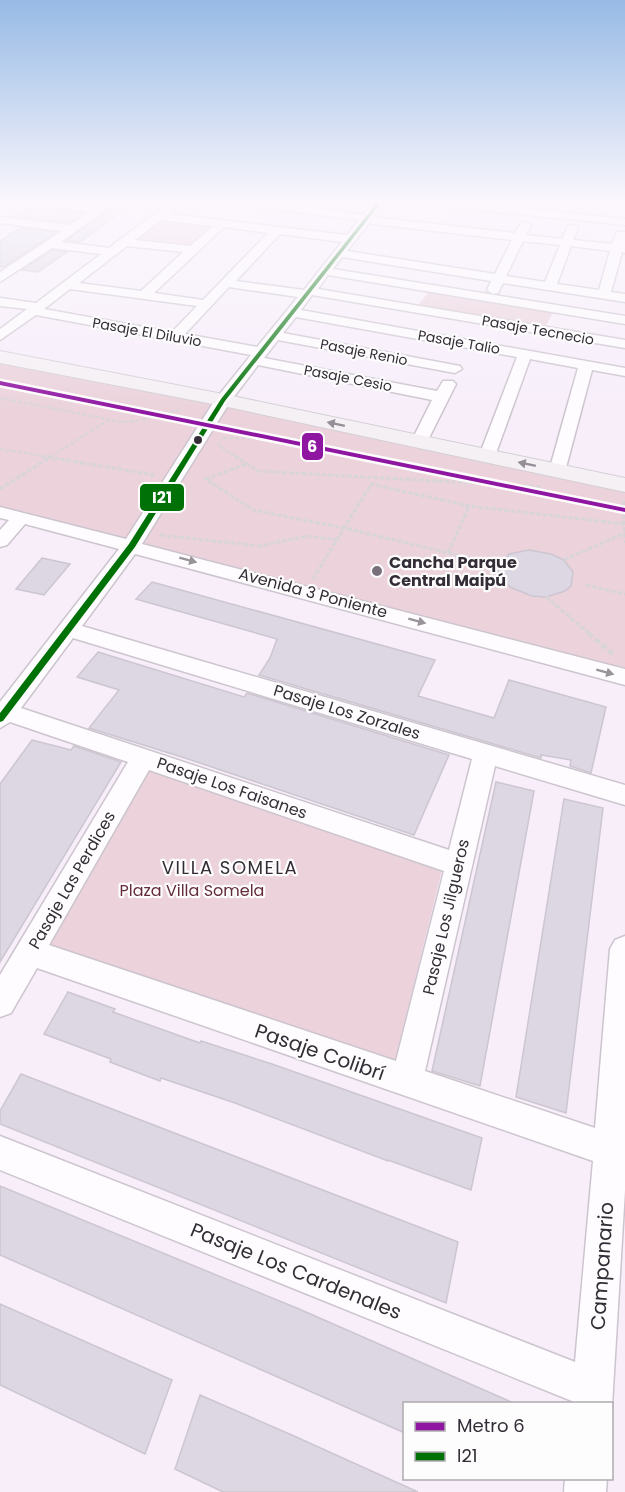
<svg xmlns="http://www.w3.org/2000/svg" width="625" height="1492" font-family="Poppins,sans-serif">
  <style>
    .green { fill: #ebd2db }
    .building { fill: #ddd7e3; stroke: #ccc6d1; stroke-width: 1.5 }
    .lines { fill: none; stroke-linecap: round; stroke-linejoin: round }
    .minor-casing { stroke: #ccc4ce; stroke-width: 3 }
    .major-casing { stroke: #d3cfd5; stroke-width: 2 }
    .path-far2 { stroke: #d8d5d9; stroke-width: 2; stroke-dasharray: 4 2; stroke-linecap: butt }
    .path-far1 { stroke: #d8d5d9; stroke-width: 3; stroke-dasharray: 4.5 2; stroke-linecap: butt }
    .path { stroke: #d8d5d9; stroke-width: 4; stroke-dasharray: 6 3; stroke-linecap: butt }
    .minor { fill: #fefcfe; fill-rule: evenodd }
    .major { fill: #f5f0f4; fill-rule: evenodd }
    .bus-1-casing { stroke: #fdfdfd; stroke-width: 5 }
    .bus-1 { fill: #007106; fill-rule: evenodd }
    .metro-1-casing { stroke: #fdfdfd; stroke-width: 5 }
    .metro-1 { fill: #8e16a1; fill-rule: evenodd }
    .oneway { fill: #948e96 }
    .oneway2 { fill: #99949a }
    .bus-dot { fill: #342d37; stroke: #fdfdfd; stroke-width: 2 }
    .poi-dot { fill: #78717b; stroke: #fdfdfd; stroke-width: 2 }
    .labels { text-anchor: middle; dominant-baseline: central; stroke-width: 4.5; stroke-linejoin: round; paint-order: stroke }
    .far-street-label { font-size: 14px; fill: #342d37; stroke: #fdfdfd }
    .poi-label { font-size: 16px; font-weight: bold; fill: #342d37; stroke: #fdfdfd; text-anchor: start }
    .street-label { font-size: 16px; fill: #342d37; stroke: #fdfdfd }
    .park-label { font-size: 16px; fill: #642c3a; stroke: #fdfdfd }
    .neighbourhood-label { font-size: 18px; letter-spacing: 1.5px; fill: #342d37; stroke: #fdfdfd }
    .near-street-label { font-size: 20px; fill: #342d37; stroke: #fdfdfd }
    .line-badge { stroke: #fdfdfd; stroke-width: 2 }
    .badge-label { font-size: 16px; text-anchor: middle; font-weight: bold; fill: #fff }
  </style>
  <rect width="100%" height="100%" fill="#f7eefa"/>
  <path class="green" d="M164,219L219,226L191,249L133,243Z
    M430,291L554,310L545,328L417,306Z
    M0,360L210,402L625,491V668L0,507Z
    M145,768L442,870L394,1065L44,946Z"/>
  <path class="building" d="M33,204H49L56,209L84,213L69,223L13,216Z
    M116,204H132L80,242L67,240Z
    M20,228L56,232L3,267H0V241Z
    M53,250L67,252L38,272L22,270Z
    M529,550L551,554L564,560L573,572L571,586L565,591L546,597L532,596L510,587L498,573L499,565L509,554Z
    M42,558L70,564L44,595L16,589Z
    M152,582L435,660L418,696L494,718L509,680L606,707L591,773L570,766L571,760L541,755V758L259,675L270,658L277,639L136,599Z
    M98,652L244,697L247,693L449,755L414,835L185,758L89,728L119,690L77,677Z
    M32,740L71,750L74,746L121,762L0,962V784Z
    M496,782L534,791L480,1086L432,1071Z
    M564,799L603,808L566,1113L516,1097Z
    M68,992L115,1009L113,1012L200,1043L201,1041L272,1064L482,1138L471,1190L388,1160V1161L235,1103L161,1078L160,1081L110,1062L111,1059L44,1034Z
    M21,1074L458,1242L446,1303L0,1124V1111Z
    M0,1186L299,1309L516,1404H405V1433L0,1255Z
    M0,1304L172,1380L145,1454L0,1385Z
    M200,1395L294,1436L418,1492H223L175,1469Z"/>
  <g class="lines">
    <defs>
      <path id="minor" d="M51,204L98,206L114,204L61,242L109,248L168,204H180L169,214L347,235L359,220L254,207L249,204H284L364,215L372,204H383L373,217L515,233L521,223L525,222L531,225L526,235L562,239L568,226L572,225L578,228L573,240L612,244L617,232H625V253L622,252L611,292L625,294V302L503,283L498,293L493,294L487,290L491,281L342,257L333,269L625,316V324L328,275L318,289L625,340V348L312,295L301,310L625,368V376L592,370L564,475H552L549,471L578,368L530,359L495,456L487,461L479,456L517,357L296,317L283,333L460,366L462,369L455,373L278,340L264,358L437,391L443,381H453L456,384L427,442L419,447L411,442L432,400L258,365L230,402L142,544L625,669V685L135,554L82,626L625,785V805L495,766L425,1071L595,1128L610,949L615,940L625,936V1190L612,1406V1404H572V1401L0,1170V1136L575,1362L593,1161L37,968L11,1013L0,1017V975L128,762L10,722L0,728V702L119,549L25,524L7,545L0,547V530L9,520L0,518V507L126,539L215,400L251,355L36,315L0,340V329L27,309L0,306V298L36,303L101,254L52,248L0,282V272L62,231L0,223V217L70,225L90,212L56,207ZM161,220L213,226L190,246L135,240ZM369,223L382,225L512,240L495,274L347,251ZM224,227L268,233L203,300L154,293ZM280,234L342,242L304,290L236,281ZM523,241L560,245L545,282L506,276ZM127,246L183,252L141,291L79,283ZM571,246L610,251L599,290L557,284ZM229,287L298,297L257,347L185,334ZM70,289L197,306L172,332L44,309ZM73,638L472,759L449,850L21,708ZM149,770L444,871L396,1061L49,945Z
        M443,204H484L625,219V225L448,207Z
        M565,1478H607L606,1492H564Z"/>
      <path id="major" d="M0,351L223,394L625,478V492L223,406L0,363Z"/>
    </defs>
    <use href="#minor" class="minor-casing"/>
    <use href="#major" class="major-casing"/>
    <path class="path-far2" d="M0,398L122,422L137,421L179,410
      M223,438L318,439
      M220,443L218,445L237,457
      M0,449L50,457
      M50,457L107,421"/>
    <path class="path-far1" d="M41,456L155,475
      M235,456L258,471L542,487
      M246,464L206,479L253,510L344,528L499,565
      M0,489L52,456
      M624,501L625,543
      M160,535L260,546L307,536L337,540
      M448,553L469,506
      M564,560L625,533
      M313,579L371,484L469,506L624,524
      M586,585L625,594
      M546,597L590,634"/>
    <path class="path" d="M588,633L613,654"/>
    <use href="#minor" class="minor"/>
    <use href="#major" class="major"/>
    <defs>
      <path id="bus-1" d="M376,204H380L225,401L135,547L3,721L0,722V713L129,544L221,399Z"/>
    </defs>
    <use href="#bus-1" class="bus-1-casing"/>
    <use href="#bus-1" class="bus-1"/>
    <defs>
      <path id="metro-1" d="M0,381L625,508V512L0,385Z"/>
    </defs>
    <use href="#metro-1" class="metro-1-casing"/>
    <use href="#metro-1" class="metro-1"/>
  </g>
  <defs><path id="oneway-solid" d="M-6-.8H1V-3.2L6.5 0L1 3.2V.8H-6Z" transform="scale(1.5)"/></defs>
  <g class="oneway">
    <use href="#oneway-solid" transform="translate(336 424) rotate(-168)"/>
    <use href="#oneway-solid" transform="translate(527 464) rotate(-168)"/>
  </g>
  <g class="oneway2">
    <use href="#oneway-solid" transform="translate(188 560) rotate(15)"/>
    <use href="#oneway-solid" transform="translate(417 621) rotate(15)"/>
    <use href="#oneway-solid" transform="translate(605 672) rotate(15)"/>
  </g>
  <linearGradient id="sky" x2="0" y2="1"><stop stop-color="#97bae5"/><stop offset="0.49" stop-color="#fbf7fd"/><stop offset="1" stop-color="#fbf7fd" stop-opacity="0"/></linearGradient>
  <rect width="625" height="413" fill="url(#sky)"/>
  <circle class="bus-dot" cx="198" cy="440" r="5"/>
  <circle class="poi-dot" cx="377" cy="571" r="6"/>
  <g class="labels">
    <g class="far-street-label">
      <text transform="translate(538 330) rotate(10)">Pasaje Tecnecio</text>
      <text transform="translate(147 332) rotate(10)">Pasaje El Diluvio</text>
      <text transform="translate(459 342) rotate(10)">Pasaje Talio</text>
      <text transform="translate(364 352) rotate(11)">Pasaje Renio</text>
      <text transform="translate(348 378) rotate(11)">Pasaje Cesio</text>
    </g>
    <g class="poi-label">
      <text x="389" y="562">Cancha Parque<tspan x="389" dy="18">Central Maipú</tspan></text>
    </g>
    <g class="street-label">
      <text transform="translate(313 593) rotate(15)">Avenida 3 Poniente</text>
      <text transform="translate(347 712) rotate(17)">Pasaje Los Zorzales</text>
      <text transform="translate(232 788) rotate(19)">Pasaje Los Faisanes</text>
      <text transform="translate(72 880) rotate(-60)">Pasaje Las Perdices</text>
      <text transform="translate(446 917) rotate(-77)">Pasaje Los Jilgueros</text>
    </g>
    <g class="park-label">
      <text x="192" y="890">Plaza Villa Somela</text>
    </g>
    <g class="neighbourhood-label">
      <text x="230" y="867">VILLA SOMELA</text>
    </g>
    <g class="near-street-label">
      <text transform="translate(320 1052) rotate(19)">Pasaje Colibrí</text>
      <text transform="translate(602 1266) rotate(-86)">Campanario</text>
      <text transform="translate(296 1271) rotate(22)">Pasaje Los Cardenales</text>
    </g>
  </g>
  <g class="line-badge">
    <rect x="301" y="432" width="23" height="29" rx="6" fill="#8e16a1"/>
    <rect x="139" y="483" width="46" height="29" rx="6" fill="#007106"/>
  </g>
  <g class="badge-label">
    <text x="312" y="452">6</text>
    <text x="162" y="503">I21</text>
  </g>
  <rect x="403" y="1402" width="210" height="78" fill="#fdfdfd" stroke="#adaaae" stroke-width="1.5"/>
  <rect x="415" y="1422" width="30" height="9" fill="#8e16a1" stroke="#adaaae" stroke-width="1.5"/>
  <text x="457" y="1432" font-size="18" fill="#342d37">Metro 6</text>
  <rect x="415" y="1452" width="30" height="9" fill="#007106" stroke="#adaaae" stroke-width="1.5"/>
  <text x="457" y="1462" font-size="18" fill="#342d37">I21</text>
</svg>
